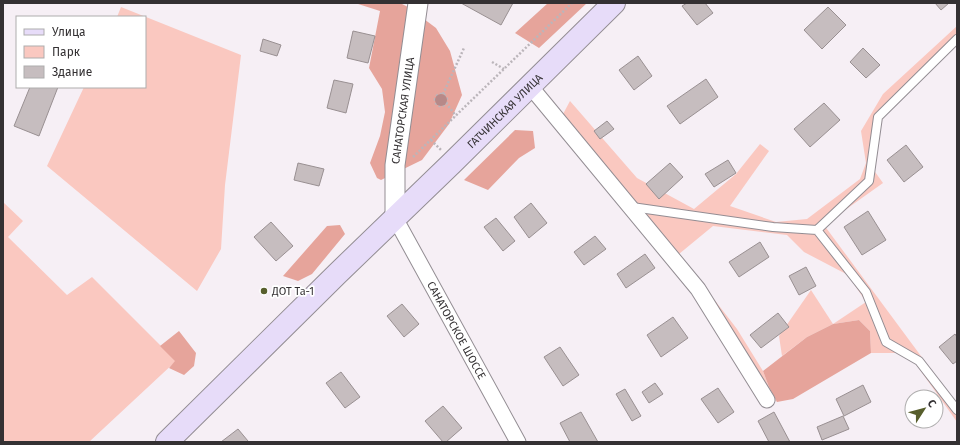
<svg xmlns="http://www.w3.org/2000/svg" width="960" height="445" font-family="'Fira Sans',sans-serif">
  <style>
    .green { fill: #fac8c0 }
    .forest { fill: #e6a49b }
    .building { fill: #c6bdbf; stroke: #999092 }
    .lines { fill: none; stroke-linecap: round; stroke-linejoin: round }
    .service-casing { stroke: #938d93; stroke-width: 10 }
    .minor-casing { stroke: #938d93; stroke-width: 17 }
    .tertiary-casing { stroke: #938d93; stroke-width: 21 }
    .secondary-casing { stroke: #938d93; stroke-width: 24 }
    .path { stroke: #bbb5ba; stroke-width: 2.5; stroke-dasharray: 2 2; stroke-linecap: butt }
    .service { stroke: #fff; stroke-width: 8 }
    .minor { stroke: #fff; stroke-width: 15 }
    .tertiary { stroke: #fff; stroke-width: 19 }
    .secondary { stroke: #e7dcf9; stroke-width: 22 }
    .tree { fill: #b78988 }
    .poi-dot { fill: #575e2c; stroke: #fff; stroke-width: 1.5 }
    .labels { text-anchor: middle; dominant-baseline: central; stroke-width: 3.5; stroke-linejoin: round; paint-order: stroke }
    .street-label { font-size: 11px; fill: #343133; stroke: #fff }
    .poi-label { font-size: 11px; fill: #343133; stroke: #fff; text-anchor: start }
  </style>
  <rect width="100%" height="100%" fill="#f6eff5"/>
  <path class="green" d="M121,7L241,55L225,185L221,249L197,291L47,166L84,87H145V17H117Z
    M957,26V45L879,115L873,169L883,183L824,225L955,402L957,408V422L908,353H871L870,331L859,320L833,324L807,337L782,356L779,336L811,290L833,324L866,302L848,275L804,252L787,235L713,226L679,254L737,329L763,371L769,387L777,402L742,372L709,313L636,220L555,129L570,101L637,178L694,209L736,174L760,144L769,151L730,206L776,222L807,219L860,179L866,163L861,131L883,94Z
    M3,202L23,221L8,237L67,295L92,277L176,361L89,442H3Z"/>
  <path class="forest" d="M355,3H400L408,7L436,28L450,51L462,95L449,124L422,160L381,180L377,178L370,163L380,136L385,112L382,89L369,68L380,11Z
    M548,3H587L539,48L515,33Z
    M515,130L533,131L535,148L519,158L488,190L464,180Z
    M340,225L345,234L312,274L298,281L283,276L327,226Z
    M859,320L870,331L871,353L793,399L777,402L769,387L763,371L807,337L833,324Z
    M179,331L196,353L194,366L184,375L169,368L175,361L160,346Z"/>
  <path class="building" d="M461,3H513L501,25Z
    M687,3H705L713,13L697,25L682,6Z
    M935,3H949L941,10Z
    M828,7L846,25L822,49L804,30Z
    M353,31L375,36L368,63L347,58Z
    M263,39L281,45L277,56L260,51Z
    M863,48L880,65L866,78L850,62Z
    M638,56L652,76L634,90L619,70Z
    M706,79L718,97L680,124L667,106Z
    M334,80L353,84L346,113L327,108Z
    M30,87H58L39,136L14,126Z
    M824,103L840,120L810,147L794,129Z
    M607,121L614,129L600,139L594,131Z
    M906,145L923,167L904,182L887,160Z
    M728,160L736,173L714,187L705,174Z
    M298,163L324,169L319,186L294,180Z
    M670,163L683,177L659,199L646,184Z
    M531,203L547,223L529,238L514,217Z
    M868,211L886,240L862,255L844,227Z
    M496,218L515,241L503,251L484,227Z
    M271,222L293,246L276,261L254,237Z
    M595,236L606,249L584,265L574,252Z
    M760,242L769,257L739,277L729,262Z
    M645,254L655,268L626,288L617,274Z
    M806,267L816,286L799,295L789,276Z
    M402,304L419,324L404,337L387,316Z
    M778,313L789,327L761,348L750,335Z
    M673,317L688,338L661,357L647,335Z
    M955,334L957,337V361L953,364L939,347Z
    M560,347L579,375L563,386L544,357Z
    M341,372L360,397L345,408L326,383Z
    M655,383L663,394L649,403L642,392Z
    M863,385L871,402L844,416L836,399Z
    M718,388L734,412L718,423L701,399Z
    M625,389L641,416L632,421L616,394Z
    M443,406L462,428L446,442H443L425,421Z
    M581,412L598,442H570L560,423Z
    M774,412L790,442H769L758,421Z
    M843,416L849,429L822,440L817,427Z
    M238,429L248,441L246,442H221Z"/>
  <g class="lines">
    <defs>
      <path id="service" d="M632,207L773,227L817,230L866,292L886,342L919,361L957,410
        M817,230L869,181L878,117L957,39"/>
      <g id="minor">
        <path d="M530,86L698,289L767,400"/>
        <path id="s1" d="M395,218L518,442"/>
      </g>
      <g id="tertiary">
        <path id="s2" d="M395,218V165L418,3"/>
      </g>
      <g id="secondary">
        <path id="s3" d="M167,442L337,274L452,163L614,3"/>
      </g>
    </defs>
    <use href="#service" class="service-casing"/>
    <use href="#minor" class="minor-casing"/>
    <use href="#tertiary" class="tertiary-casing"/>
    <use href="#secondary" class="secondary-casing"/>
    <path class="path" d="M492,62L504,69
      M435 100a6 6 0 1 1 12 0a6 6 0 1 1-12 0Z
      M443,94L464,48
      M446,103L456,116
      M431,140L441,150
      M413,157L572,3"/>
    <use href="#service" class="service"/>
    <use href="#minor" class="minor"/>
    <use href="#tertiary" class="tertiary"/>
    <use href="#secondary" class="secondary"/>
  </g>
  <circle class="tree" cx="441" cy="100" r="6"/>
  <circle class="poi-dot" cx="264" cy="291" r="4"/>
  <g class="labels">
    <g class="street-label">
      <text stroke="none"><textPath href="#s2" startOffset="108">САНАТОРСКАЯ УЛИЦА</textPath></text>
      <text stroke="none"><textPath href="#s3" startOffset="473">ГАТЧИНСКАЯ УЛИЦА</textPath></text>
      <text stroke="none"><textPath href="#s1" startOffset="128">САНАТОРСКОЕ ШОССЕ</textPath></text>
    </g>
    <g class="poi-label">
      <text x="272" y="291">ДОТ Та-1</text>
    </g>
  </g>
  <rect width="960" height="445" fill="none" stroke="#343133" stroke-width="8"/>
  <rect x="16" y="16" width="130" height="72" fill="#ffffff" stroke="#aeadad"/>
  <rect x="24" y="29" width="20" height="6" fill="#e7dcf9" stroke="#aeadad"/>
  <text x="52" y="36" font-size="12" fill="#343133">Улица</text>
  <rect x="24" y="46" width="20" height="12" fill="#fac8c0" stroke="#aeadad"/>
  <text x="52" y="56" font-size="12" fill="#343133">Парк</text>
  <rect x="24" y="66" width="20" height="12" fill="#c6bdbf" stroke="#aeadad"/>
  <text x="52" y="76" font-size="12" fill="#343133">Здание</text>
  <g transform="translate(924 409) rotate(54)"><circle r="19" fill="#ffffff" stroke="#aeadad"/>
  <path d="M0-3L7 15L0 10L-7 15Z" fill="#575e2c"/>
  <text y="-6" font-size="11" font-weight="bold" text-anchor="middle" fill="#343133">С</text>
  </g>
</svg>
